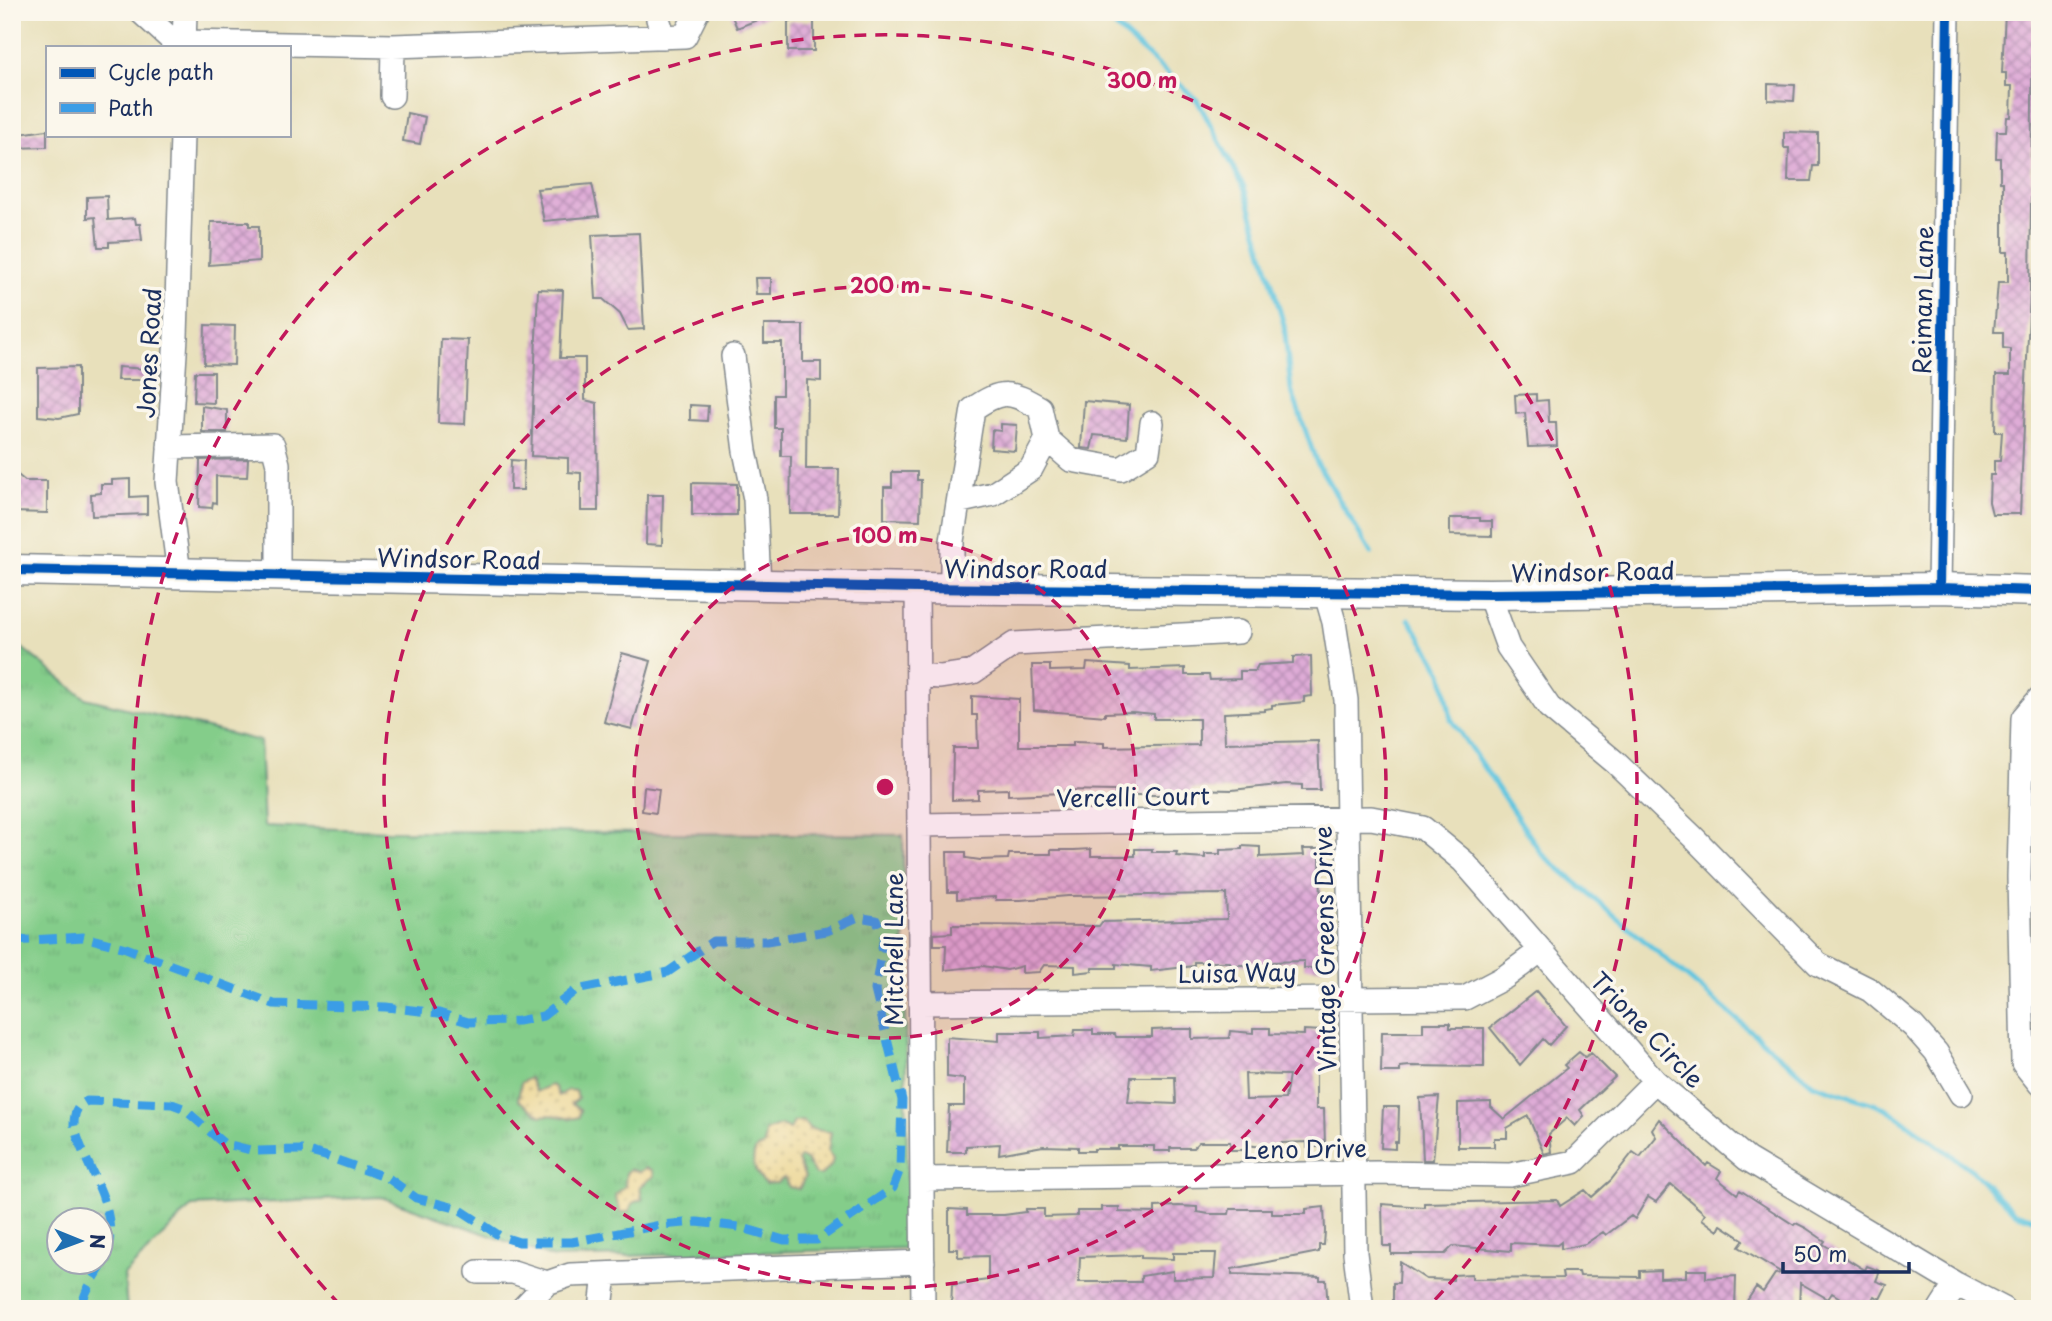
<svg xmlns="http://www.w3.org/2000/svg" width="2052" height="1321" font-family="'Playpen Sans',sans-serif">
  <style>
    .grass { fill: url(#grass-tufts); stroke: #507e74; stroke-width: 2; fill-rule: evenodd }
    .sand { fill: url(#sand-dots); stroke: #84847e; stroke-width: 2 }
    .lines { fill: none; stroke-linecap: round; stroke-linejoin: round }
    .stream { stroke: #61c5df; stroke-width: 5 }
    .building { fill: url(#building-cross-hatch); fill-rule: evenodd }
    .minor-casing { stroke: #82888c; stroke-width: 26 }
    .major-casing { stroke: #82888c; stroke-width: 33 }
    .minor { stroke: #fff; stroke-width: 23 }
    .major { stroke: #fff; stroke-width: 30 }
    .quiet { stroke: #3b9de6; stroke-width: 9; stroke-dasharray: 18 9; stroke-linecap: butt }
    .cycleway-casing { stroke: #fbf7ec; stroke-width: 15 }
    .cycleway { stroke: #0057b8; stroke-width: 10 }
    .ring { fill: none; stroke: #c2185b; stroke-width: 3.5; stroke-dasharray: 12 9 }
    .labels { text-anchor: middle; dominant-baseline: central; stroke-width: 7; stroke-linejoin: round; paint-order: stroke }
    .street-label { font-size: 24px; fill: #1b2f5e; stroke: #fbf7ec }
    .centre { fill: #c2185b; stroke: #fbf7ec; stroke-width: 3.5 }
    .ring-label { font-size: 21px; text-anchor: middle; font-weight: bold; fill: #c2185b; stroke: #fbf7ec; stroke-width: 7; stroke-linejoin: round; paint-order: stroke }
  </style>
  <defs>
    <pattern id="grass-tufts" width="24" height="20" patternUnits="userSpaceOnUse" patternTransform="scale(1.75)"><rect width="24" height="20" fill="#84cd8a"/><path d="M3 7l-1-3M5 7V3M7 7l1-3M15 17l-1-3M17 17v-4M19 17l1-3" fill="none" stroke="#71b07a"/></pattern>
    <pattern id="sand-dots" width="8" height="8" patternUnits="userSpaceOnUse" patternTransform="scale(1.75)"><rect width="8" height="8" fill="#eeda9e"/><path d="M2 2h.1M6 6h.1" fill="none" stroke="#ccbb8a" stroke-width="1.8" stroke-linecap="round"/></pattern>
    <pattern id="building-cross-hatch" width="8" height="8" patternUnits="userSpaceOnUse" patternTransform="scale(1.75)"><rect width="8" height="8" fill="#dfacd7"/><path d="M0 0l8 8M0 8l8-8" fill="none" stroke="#b48cb2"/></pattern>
  </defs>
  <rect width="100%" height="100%" fill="#fbf7ec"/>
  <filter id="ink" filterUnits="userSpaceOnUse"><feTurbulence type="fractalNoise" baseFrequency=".0143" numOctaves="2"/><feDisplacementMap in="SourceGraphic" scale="14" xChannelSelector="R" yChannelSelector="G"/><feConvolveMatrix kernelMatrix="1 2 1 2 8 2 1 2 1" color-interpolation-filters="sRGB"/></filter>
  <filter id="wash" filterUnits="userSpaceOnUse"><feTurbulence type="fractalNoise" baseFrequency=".00686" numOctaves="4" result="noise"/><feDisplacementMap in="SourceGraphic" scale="28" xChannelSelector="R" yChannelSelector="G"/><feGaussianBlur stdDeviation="1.57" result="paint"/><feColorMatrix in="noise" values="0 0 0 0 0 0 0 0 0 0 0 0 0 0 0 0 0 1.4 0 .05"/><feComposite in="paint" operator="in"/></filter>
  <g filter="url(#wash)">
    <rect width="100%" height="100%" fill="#e8e0bb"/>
    <path class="grass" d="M12,640L85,698L260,741L264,826L388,831L903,835L908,1248L554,1258L381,1197L192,1206L124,1275L127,1309H12ZM60,1220H102V1262H60Z"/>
    <path class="sand" d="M530,1078L536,1092L551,1085L555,1087L559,1096L568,1090L576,1091L578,1099L571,1104L580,1109L579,1117C566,1122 559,1112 541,1116L518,1100L521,1083Z
      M803,1121L810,1129L831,1132L828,1151L833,1159L831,1166L821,1175H815L806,1160L800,1157L798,1161L805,1177L799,1189L789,1187L784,1178L776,1183L765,1184C756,1174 749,1162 756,1149L764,1146L765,1131L781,1125L790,1129L794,1122Z
      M646,1168L652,1170L654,1176L640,1187L642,1199L633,1203L629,1212H620L615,1195L625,1186L626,1173L630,1169L639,1172Z"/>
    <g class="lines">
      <path class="stream" d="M1099,12L1197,100L1244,187L1284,325L1291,389L1316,461L1371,553
        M1409,619L1442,672L1451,719L1542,854L1813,1084L1886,1108L1973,1171L2015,1213L2040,1221"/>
    </g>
    <g id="blocks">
      <path class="building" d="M730,12H775V13L737,28Z
        M2005,12H2033L2030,292L2020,514H1992L1989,502L1990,475H1994V461H2000L2002,432H1995L1996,375H2010V349L2003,348V332H1994L1998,282H2008V252H2003V182H2000V158H1996L1997,131H2006L2007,117H2011L2012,86H2006V73H2002Z
        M788,21H814V51H788Z
        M1768,84L1795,85L1794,101L1768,100Z
        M407,113L425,117L420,144L403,141Z
        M47,130V147L12,148V135Z
        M1784,132L1818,133V166H1813L1811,181H1788L1789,148H1784Z
        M592,184L599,216L544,221L537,189Z
        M107,196L108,220L135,218L136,224H140L142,240L109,242V247H98L95,217L87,218V197Z
        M211,222H249V226H259V261L209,265Z
        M639,233L644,329L628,330L620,314L603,299H596L592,235Z
        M755,278H771V294H756Z
        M538,289L563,290L560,358H585V400L597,403L598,511H581V473L568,472V458L531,456Z
        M205,325L235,326L234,365L204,364Z
        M764,325H803V362H821V381L807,380L806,469H839L838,514H790L791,456H781V428H774V395H782V343H764Z
        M441,339L468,340L465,424L438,423Z
        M78,367V414L59,418L38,416V368Z
        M118,367L160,370L159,380H117Z
        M195,372H214V403L194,402Z
        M1536,394V401L1548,400L1549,422H1556L1557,446L1528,447L1525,413L1516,414L1515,395Z
        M1084,401L1129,405L1127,438L1094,435L1091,449L1081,448Z
        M690,405L708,406L707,421L690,420Z
        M202,406L227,410V432H202Z
        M1001,424L1017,425L1015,451L991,449L992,430L1001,431Z
        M248,459L247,477L216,476V503L213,502L212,508L199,507L200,460Z
        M511,460L524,461L523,490H510Z
        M12,470L25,481H47V513L12,512Z
        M892,472H917V480H921L920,520L884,519V487H892Z
        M130,479V497L147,496V514L92,516L91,494L101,493V484H112V480Z
        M692,483L737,484V515H692Z
        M647,495H663L662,545L646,544Z
        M1450,518H1480V521H1492V536L1450,535Z
        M622,653L651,661L632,729L604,722Z
        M1311,656L1312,696L1304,697V702L1272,705V708L1265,709V711L1224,713L1225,743L1318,741L1320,790H1302V785L1286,784L1232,790L1191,789V795H1115V791L1065,790V793L1008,795V789L978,790V799L952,800L953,748H978L977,715H972V696L1019,699V746H1073V742L1104,743V747L1199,745V719H1154V714L1132,712L1105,713V716L1034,710L1032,665H1050V671L1086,670L1087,663L1130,666V670L1185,668V675H1209L1210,680L1240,679V671H1255L1258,665L1293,663V657Z
        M644,787L659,789L656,813L642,811Z
        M1242,846L1260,847V857L1304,855L1303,849H1320L1322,968H1304V961L1269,962V969H1250V965H1230V962H1194V966L1151,971V967L1116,964V968H1092V971L1075,973V966L1044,965L1039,972L1022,973V966L1007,970L983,966L945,970L946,945H934V934L952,933V925L1099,926L1102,922L1227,919L1226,894L1068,896L1021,900H996L995,897L957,899V892H948L947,852H966V858L980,860L1008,859L1009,854H1051V850H1074L1091,849V856H1135V849H1152V852H1177L1176,856L1205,858V854H1220V850L1242,849Z
        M1536,991L1566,1026L1549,1045L1543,1039L1520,1065L1490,1028Z
        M1423,1023H1450V1028H1484V1067L1410,1066L1400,1067V1072H1381L1382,1032H1423Z
        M1253,1028H1270V1034L1304,1035V1030L1323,1031L1324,1053L1322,1069H1316V1109H1324L1325,1146L1307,1148V1142L1281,1143L1262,1147L1247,1145V1150H1231L1230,1142H1199L1193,1148H1170V1151H1154V1146H1118V1149H1094V1151H1078V1147L1043,1146L999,1154L1000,1144L966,1146V1152H947L949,1106H964V1079L947,1077V1037L999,1041V1032H1040V1038L1074,1036L1075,1030H1093V1034H1115L1116,1037H1152V1030L1175,1029H1192V1039L1229,1038L1230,1031L1253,1033ZM1245,1074L1289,1075L1285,1099L1246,1100ZM1131,1077H1175L1176,1104L1128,1102Z
        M1579,1052L1585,1057L1591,1053L1615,1077L1580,1110L1584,1116L1575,1126L1567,1118L1549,1134L1551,1152L1544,1154L1528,1116L1507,1128V1138H1494V1147H1458V1103L1491,1102V1107L1504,1119L1567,1068L1564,1065Z
        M1439,1097L1433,1160H1423L1420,1098Z
        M1383,1107H1399L1398,1142H1395V1149L1381,1148Z
        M1659,1119L1706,1166L1708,1163L1721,1171L1717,1178L1737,1194L1740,1190L1794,1225L1796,1223L1806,1228L1825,1241L1823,1244L1865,1270L1867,1266L1880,1271L1876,1281L1887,1285L1880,1299L1874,1296L1868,1309H1858L1832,1293L1828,1299L1800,1283L1799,1309H1779L1768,1302L1763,1309H1758L1747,1301L1756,1287L1763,1292L1775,1274L1782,1273L1739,1247L1744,1240L1721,1225L1718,1231L1702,1219L1705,1214L1671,1184L1656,1202L1648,1197L1635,1219L1631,1216L1606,1235L1603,1232L1585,1244L1561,1249V1242L1557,1245L1511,1243V1251L1453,1246L1445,1254H1391V1246H1383L1382,1204L1424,1207V1203L1557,1200L1560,1206L1585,1190L1592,1197L1611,1180L1633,1152L1640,1157L1656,1137L1652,1129Z
        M1179,1206L1197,1207V1212L1209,1214H1229L1230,1209H1272V1214H1306V1209L1324,1207L1325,1231L1324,1245H1319V1252L1232,1269V1274L1320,1277V1280H1326L1328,1309H951L952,1285L988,1280V1256L958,1257V1249H949V1209L967,1210V1215H1004L1026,1212V1209H1044V1217L1077,1216V1211H1101V1207H1119V1212L1155,1213V1207ZM1173,1253H1216L1214,1278L1173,1279V1271L1141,1276V1282H1079L1080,1257L1141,1255V1258L1173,1259Z
        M1400,1262L1426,1279L1453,1280V1275L1472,1274V1279L1563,1278L1562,1272H1579L1580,1276L1640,1277V1271L1660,1270V1278L1686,1277V1270H1706V1278L1736,1276L1735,1309H1393V1283H1399Z"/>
    </g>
  </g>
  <g filter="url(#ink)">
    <use href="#blocks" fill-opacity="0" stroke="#82888c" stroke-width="2"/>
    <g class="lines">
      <defs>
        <path id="minor" d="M141,12L173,41L184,42L393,46L685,36L697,12
          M659,12L658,19L664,37
          M184,47L185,12
          M392,96L393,46
          M733,356L745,451L755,499L759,585
          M169,447L273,445L278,464V575
          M961,501L993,494L1031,469L1047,439
          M179,573L167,482L176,337L182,135
          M917,588L923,1309
          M1939,588L1948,12
          M952,589V541L973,409C1001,389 1011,391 1040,408L1047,439L1071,460L1121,469L1148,452L1152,423
          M1325,591L1334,622L1346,700L1355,1253L1362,1309
          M1489,594L1508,647L1549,707L1616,763L1693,837L1818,964L1870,990L1913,1026L1936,1052L1961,1094
          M918,675L940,677L973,672L1014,644L1238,632
          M2040,698L2023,718L2019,877L2023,1063L2040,1084
          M919,825L1371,818L1423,828L1463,861L1655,1081L1747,1159L1956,1284L2004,1309
          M920,1003L1465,998L1505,977L1540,951
          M922,1179L1377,1173L1510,1175L1574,1162L1655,1081
          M478,1272H513L547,1283
          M522,1309L547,1283L570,1275L923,1262
          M601,1309L605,1274
          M1940,1309L1956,1284"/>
        <path id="major" d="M12,570L917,588L1489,594L1939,588L2040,591"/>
      </defs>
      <use href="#minor" class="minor-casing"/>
      <use href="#major" class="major-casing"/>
      <use href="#minor" class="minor"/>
      <use href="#major" class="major"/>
      <path class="quiet" d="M12,941L83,937L126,948L274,1004L386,1007L439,1013L468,1022L518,1021L543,1016L576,990L668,972L713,941H767L827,931L858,917L876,920L884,936L875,990L902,1100L900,1169L893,1188L817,1240H784L739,1227L697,1222L660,1225L572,1242H519L500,1236L459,1209L416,1198L388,1178L325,1156L303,1150L254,1151L223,1143L183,1108L172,1104L87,1101C76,1107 74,1113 74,1125C84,1168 118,1203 108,1250C103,1272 83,1286 82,1309"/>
      <defs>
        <path id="cycleway" d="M12,570L917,588L1489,594L1939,588L2040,591
          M1939,588L1948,12"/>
      </defs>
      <use href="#cycleway" class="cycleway-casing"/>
      <use href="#cycleway" class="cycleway"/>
    </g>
  </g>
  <circle cx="885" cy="787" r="251" fill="#c2185b" fill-opacity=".12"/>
  <g class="ring">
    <circle cx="885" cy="787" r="251"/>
    <circle cx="885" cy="787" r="501"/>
    <path d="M340 1305A752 752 0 1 1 1430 1305"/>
  </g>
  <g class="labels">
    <g class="street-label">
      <text transform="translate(1922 300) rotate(-89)">Reiman Lane</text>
      <text transform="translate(148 353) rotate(-87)">Jones Road</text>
      <text transform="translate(459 558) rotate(1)">Windsor Road</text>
      <text x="1026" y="568">Windsor Road</text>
      <text transform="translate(1593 571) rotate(-1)">Windsor Road</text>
      <text transform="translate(1133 796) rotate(-1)">Vercelli Court</text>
      <text transform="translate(893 949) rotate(-90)">Mitchell Lane</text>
      <text transform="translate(1324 949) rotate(-91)">Vintage Greens Drive</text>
      <text transform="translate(1237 972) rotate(-1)">Luisa Way</text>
      <text transform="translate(1648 1029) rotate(46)">Trione Circle</text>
      <text transform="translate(1305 1148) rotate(-1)">Leno Drive</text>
    </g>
  </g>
  <circle cx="885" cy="787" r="10" class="centre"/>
  <g class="ring-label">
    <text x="1142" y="88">300 m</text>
    <text x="885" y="293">200 m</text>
    <text x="885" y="543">100 m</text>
  </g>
  <rect width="2052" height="1321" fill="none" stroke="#fbf7ec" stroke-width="42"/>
  <rect x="46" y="46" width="245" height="91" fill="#fbf7ec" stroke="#a1a7b3" stroke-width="2"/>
  <rect x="60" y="68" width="35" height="10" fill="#0057b8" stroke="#a1a7b3" stroke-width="2"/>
  <text x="108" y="80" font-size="21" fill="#1b2f5e">Cycle path</text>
  <rect x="60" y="103" width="35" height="10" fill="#3b9de6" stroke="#a1a7b3" stroke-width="2"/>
  <text x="108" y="116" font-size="21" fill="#1b2f5e">Path</text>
  <g transform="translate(80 1241) rotate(91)"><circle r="33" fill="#fbf7ec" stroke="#a1a7b3" stroke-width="2"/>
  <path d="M0-5L12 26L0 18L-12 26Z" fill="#1f6fb2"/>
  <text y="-10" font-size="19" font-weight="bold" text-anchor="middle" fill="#1b2f5e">N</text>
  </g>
  <path d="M1783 1262v10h126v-10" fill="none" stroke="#1b2f5e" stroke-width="3.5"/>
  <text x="1793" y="1262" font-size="21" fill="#1b2f5e" stroke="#fbf7ec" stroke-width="5" paint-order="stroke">50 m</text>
</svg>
